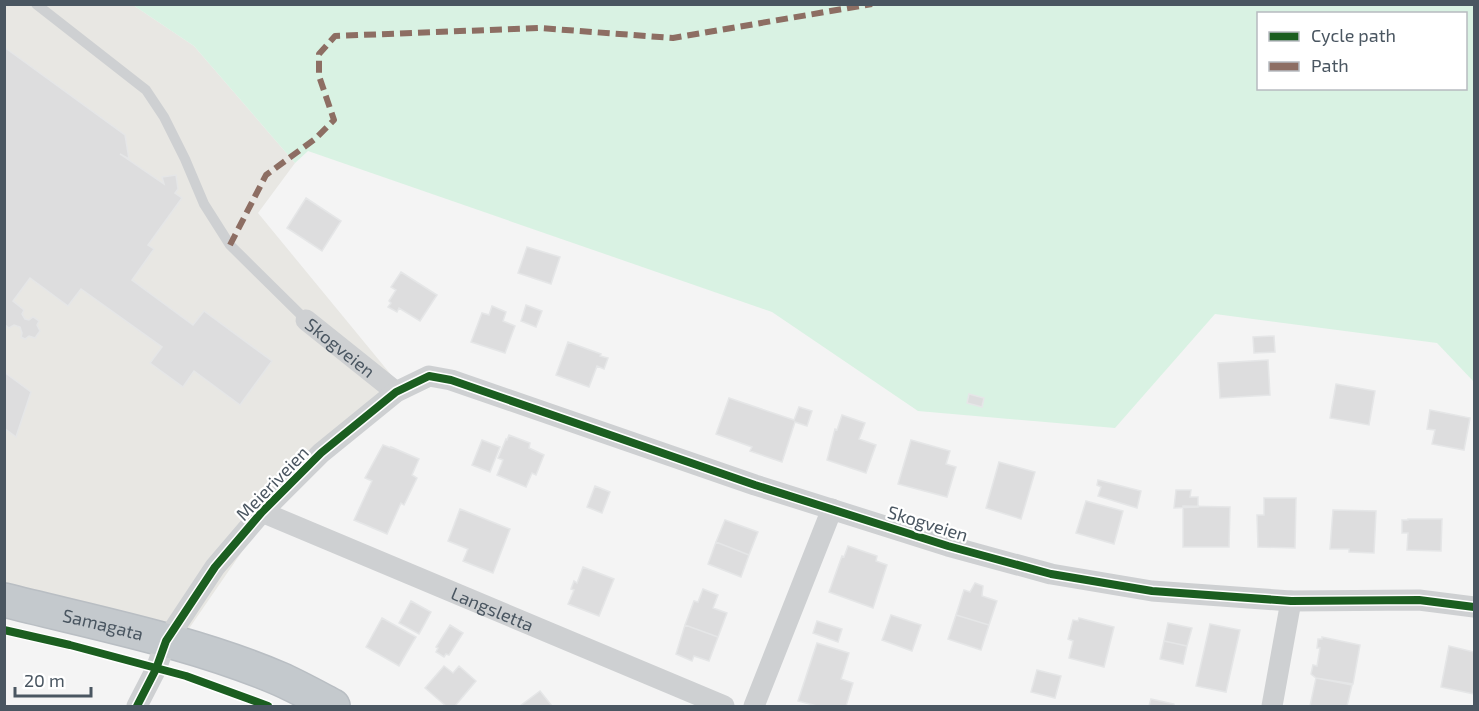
<svg xmlns="http://www.w3.org/2000/svg" width="1479" height="711" font-family="'Exo 2',sans-serif">
  <style>
    .commercial { fill: #e8e7e3 }
    .green { fill: #d9f2e3; fill-rule: evenodd }
    .building { fill: #ddddde; stroke: #e5e6e7; stroke-width: 1.5 }
    .lines { fill: none; stroke-linecap: round; stroke-linejoin: round }
    .trunk-casing { stroke: #b9bec3; stroke-width: 36 }
    .service { stroke: #ced0d2; stroke-width: 10 }
    .minor { stroke: #ced0d2; stroke-width: 21 }
    .trunk { stroke: #c4c9cd; stroke-width: 33 }
    .quiet { stroke: #8d6e63; stroke-width: 6; stroke-dasharray: 12 6; stroke-linecap: butt }
    .cycleway-casing { stroke: #fff; stroke-width: 11 }
    .cycleway { stroke: #1b5e20; stroke-width: 8 }
    .labels { text-anchor: middle; dominant-baseline: central; stroke-width: 4.5; stroke-linejoin: round; paint-order: stroke }
    .street-label { font-size: 18px; fill: #4a5661; stroke: #fff }
  </style>
  <rect width="100%" height="100%" fill="#f4f4f4"/>
  <path class="commercial" d="M4,5H133L194,46L295,163L258,213L397,382L259,527L168,659L5,612Z"/>
  <path class="green" d="M133,5H1474V382L1437,343L1215,314L1115,428L918,411L772,312L308,151L295,163L194,46ZM1258,14H1466V88H1258Z"/>
  <path class="building" d="M4,47L125,135L129,159L120,154L164,184L162,177L176,175L178,189L175,193L182,198L148,245L154,249L132,280L193,325L204,311L272,361L240,405L194,371L183,387L150,363L162,347L81,289L68,306L30,278L13,301L24,310L22,314L25,319L29,320L33,317L39,321L37,325L40,331L35,338L29,336L25,339L21,337L22,333L20,327L14,325L9,328L4,324Z
    M306,198L341,221L322,251L287,228Z
    M527,247L560,257L551,284L518,273Z
    M401,272L437,295L420,321L399,308L397,312L388,307L391,303L389,301L396,290L391,287Z
    M526,305L542,311L536,327L521,321Z
    M492,306L506,312L503,321L515,326L505,353L471,342L482,313L489,315Z
    M1274,336L1275,352L1254,353L1253,337Z
    M568,342L601,354L600,356L608,358L604,369L597,366L589,387L556,375Z
    M1268,360L1270,395L1220,398L1218,363Z
    M4,372L31,392L16,437L4,428Z
    M1336,384L1375,391L1369,425L1330,418Z
    M969,394L984,398L982,407L967,403Z
    M729,398L794,420L799,407L812,411L807,426L795,422L782,462L750,451L752,447L716,434Z
    M1430,410L1470,418L1464,450L1432,444L1435,430L1427,429Z
    M842,415L865,423L859,439L876,445L866,473L827,460L835,429L837,430Z
    M509,435L530,443L529,448L544,455L536,475L532,473L526,487L497,475L503,460L498,458L506,439L507,440Z
    M482,440L500,447L490,472L472,465Z
    M911,440L950,451L946,464L956,467L947,497L898,484Z
    M383,445L391,448V447L419,459L412,475L417,478L404,505L401,503L387,534L354,520L372,481L365,478Z
    M999,462L1035,472L1021,519L986,508Z
    M1098,480L1141,491L1137,508L1098,496L1101,487L1097,485Z
    M595,486L610,492L602,513L587,507Z
    M1176,490H1191L1190,497H1198V507L1174,508Z
    M1264,498H1296L1295,548L1258,547L1257,515H1264Z
    M1086,501L1123,511L1114,544L1076,533Z
    M1183,506L1230,507L1229,547H1183Z
    M460,509L510,529L493,573L463,561L468,549L448,541Z
    M1333,510L1376,511L1374,553L1349,552V549H1330Z
    M1408,519H1442L1441,551L1407,550L1408,533H1402V520H1408Z
    M725,520L758,532L749,555L716,542Z
    M716,542L749,555L741,577L708,564Z
    M848,546L877,556L876,561L887,565L873,608L829,592L842,556L844,557Z
    M583,567L614,579L599,616L568,604L574,590L571,589L574,581L577,583Z
    M975,583L983,586L982,596L997,601L989,625L956,615L964,590L970,592Z
    M703,589L718,595L713,608L727,613L718,637L685,625L694,601L698,602Z
    M411,601L431,612L419,634L399,623Z
    M891,615L921,625L912,651L882,640Z
    M956,615L989,625L981,650L948,639Z
    M382,618L416,637L399,666L366,647Z
    M1079,618L1114,627L1104,667L1069,658L1073,641L1068,639L1073,620L1078,621Z
    M817,621L842,629L838,642L813,633Z
    M1168,623L1192,628L1187,646L1164,641Z
    M1210,624L1240,630L1226,692L1196,686Z
    M450,625L463,633L449,655L446,654L444,657L436,652L438,648L436,647Z
    M685,625L718,637L709,661L694,656L692,661L676,654Z
    M1322,637L1360,645L1353,684L1316,678L1311,674L1313,665L1317,666L1320,648H1317L1318,639H1322Z
    M1164,641L1187,646L1183,664L1160,659Z
    M817,643L849,653L841,679L853,683L846,706H817L798,701Z
    M1449,646L1474,652V694L1441,687Z
    M444,666L453,673L459,666L476,681L455,706H446L425,688Z
    M1037,670L1061,676L1055,698L1031,692Z
    M1316,678L1352,685L1347,706H1310Z
    M540,691L552,706H520Z
    M1151,699L1174,704V706H1149Z"/>
  <g class="lines">
    <defs>
      <g id="trunk">
        <path id="s3" d="M4,600C95,623 194,642 280,679C298,687 316,697 333,706"/>
      </g>
    </defs>
    <use href="#trunk" class="trunk-casing"/>
    <path class="service" d="M36,4L146,90L164,117L185,159L204,204L230,245L306,320"/>
    <g class="minor">
      <path id="s1" d="M306,320L396,392"/>
      <path id="s2" d="M262,512L724,706"/>
      <path d="M137,706L156,669L166,641L215,567L262,512L321,453L396,392L429,376L451,380L755,485L948,546L1051,574L1152,591L1291,601L1419,600L1474,607"/>
      <path d="M754,706L832,509"/>
      <path d="M1272,706L1291,601"/>
    </g>
    <use href="#trunk" class="trunk"/>
    <path class="quiet" d="M230,245L266,175L315,139L334,120L319,76V54L335,36L539,28L673,38L872,4"/>
    <defs>
      <path id="cycleway" d="M4,630L70,645L186,676L268,706
        M137,706L156,669L166,641L215,567L262,512L321,453L396,392L429,376L451,380L755,485L948,546L1051,574L1152,591L1291,601L1419,600L1474,607"/>
    </defs>
    <use href="#cycleway" class="cycleway-casing"/>
    <use href="#cycleway" class="cycleway"/>
  </g>
  <g class="labels">
    <g class="street-label">
      <text stroke="none"><textPath href="#s1" startOffset="44">Skogveien</textPath></text>
      <text transform="translate(272 483) rotate(-46)">Meieriveien</text>
      <text transform="translate(928 523) rotate(17)">Skogveien</text>
      <text stroke="none"><textPath href="#s2" startOffset="250">Langsletta</textPath></text>
      <text stroke="none"><textPath href="#s3" startOffset="102">Samagata</textPath></text>
    </g>
  </g>
  <rect width="1479" height="711" fill="none" stroke="#4a5661" stroke-width="12"/>
  <rect x="1257" y="12" width="210" height="78" fill="#ffffff" stroke="#b7bbc0" stroke-width="1.5"/>
  <rect x="1269" y="32" width="30" height="9" fill="#1b5e20" stroke="#b7bbc0" stroke-width="1.5"/>
  <text x="1311" y="42" font-size="18" fill="#4a5661">Cycle path</text>
  <rect x="1269" y="62" width="30" height="9" fill="#8d6e63" stroke="#b7bbc0" stroke-width="1.5"/>
  <text x="1311" y="72" font-size="18" fill="#4a5661">Path</text>
  <path d="M15 687v9h76v-9" fill="none" stroke="#4a5661" stroke-width="3"/>
  <text x="24" y="687" font-size="18" fill="#4a5661" stroke="#ffffff" stroke-width="4.5" paint-order="stroke">20 m</text>
</svg>
